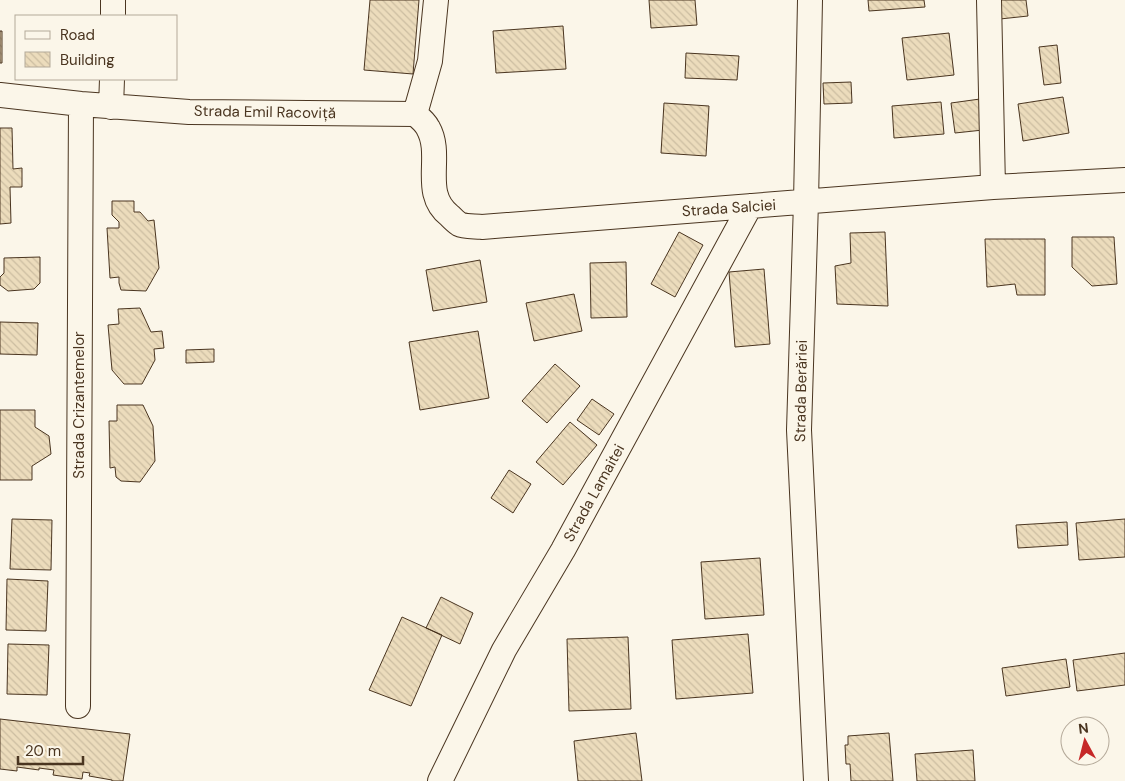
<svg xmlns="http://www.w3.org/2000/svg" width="1125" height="781" font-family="'DM Sans',sans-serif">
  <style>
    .building { fill: url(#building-back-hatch); stroke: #4a3520 }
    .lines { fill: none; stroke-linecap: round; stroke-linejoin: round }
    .minor-casing { stroke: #4a3520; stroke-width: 26 }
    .minor { stroke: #fbf6e9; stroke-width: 24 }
    .labels { text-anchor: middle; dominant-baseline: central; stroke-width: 4; stroke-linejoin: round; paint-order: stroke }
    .street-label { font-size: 15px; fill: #4a3520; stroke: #fbf6e9 }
  </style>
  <defs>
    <pattern id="building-back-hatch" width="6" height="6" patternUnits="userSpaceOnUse" patternTransform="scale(1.25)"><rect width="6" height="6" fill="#ecdcbc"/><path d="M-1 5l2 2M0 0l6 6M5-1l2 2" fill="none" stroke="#ccbda1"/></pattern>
  </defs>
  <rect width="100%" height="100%" fill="#fbf6e9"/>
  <path class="building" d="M370,0H419L413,74L364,70Z
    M649,0H695L697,25L651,28Z
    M868,0H924L925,7L869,11Z
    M998,0H1026L1028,16L1000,19Z
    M563,26L566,69L496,73L493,31Z
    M0,31H2V63H0Z
    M949,33L954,75L907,80L902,38Z
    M1057,45L1061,83L1044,85L1039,47Z
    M686,53L739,56L737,80L685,78Z
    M851,82L852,103L824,104L823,83Z
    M1063,97L1069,133L1023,141L1018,104Z
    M980,99L983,130L955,133L951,103Z
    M941,102L944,134L894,138L892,106Z
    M664,103L709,106L706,156L661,153Z
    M0,128H12L13,169L22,168V187H10L11,223L0,224Z
    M112,201H134V212H140L148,221L154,220L159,268L146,291L121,290L119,283V277L110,278L107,228H119V222L112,215Z
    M679,232L703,245L675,297L651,284Z
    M885,232L888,306L837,304L835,266L851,263L850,233Z
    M1072,237H1114L1117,284L1092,286L1072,267Z
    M985,239H1045V295H1017L1015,284L987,287Z
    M40,257V283L34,289L8,291L0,285V277L4,273V258Z
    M480,260L487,302L433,311L426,270Z
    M626,262L627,317L591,318L590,263Z
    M764,269L770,344L735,347L729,272Z
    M574,294L582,331L534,341L526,303Z
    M140,308L151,332L162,331L164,348L154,349L155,360L142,384H124L112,370L108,325L119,324L118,309Z
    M0,322L38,323L37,355L0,354Z
    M478,331L489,398L420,410L409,342Z
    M214,349V362L186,363V350Z
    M555,364L580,386L547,423L522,401Z
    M592,399L614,414L599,435L577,420Z
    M117,405H143L153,426L155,461L140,482L121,481L116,477L115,467L110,468L109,421H117Z
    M0,410H35V427L49,436L51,454L32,466V480H0Z
    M570,422L597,445L563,485L536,462Z
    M509,470L531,484L513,513L491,498Z
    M12,519L52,520L51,570L10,569Z
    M1125,519V557L1079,560L1076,523Z
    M1067,522L1068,545L1018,548L1016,525Z
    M760,558L764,615L705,619L701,562Z
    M7,579L48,581L46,631L6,630Z
    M441,597L473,613L460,644L426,628Z
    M402,617L442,635L411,706L369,690Z
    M748,634L753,693L676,699L672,640Z
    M628,637L631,709L569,711L567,639Z
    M8,644L49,645L47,695L7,694Z
    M1125,653V685L1077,691L1073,660Z
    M1066,659L1070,687L1006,696L1002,668Z
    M0,719L130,734L123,781H112V780L89,776L90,773L83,772L82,779L53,775L54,770L39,768V770L17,767V771L0,769Z
    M636,733L642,781H578L574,741Z
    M889,733L893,781H851L850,764H846L845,745H848V736Z
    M973,750L975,781H917L915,754Z"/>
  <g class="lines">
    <defs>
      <path id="minor" d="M810,0L806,202L799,430L816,781
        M989,0L993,187
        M113,16V0
        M0,95L81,104L189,112L415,114L430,61L436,0
        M111,107L112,79
        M415,114C420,118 425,122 428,128C444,156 420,193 450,216C453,219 456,222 459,224C465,227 476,226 482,227L993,187L1125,180
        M78,706L81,104
        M440,781L504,650L563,550L750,206"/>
    </defs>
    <use href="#minor" class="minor-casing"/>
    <use href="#minor" class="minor"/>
  </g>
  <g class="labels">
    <g class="street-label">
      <text transform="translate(265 112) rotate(1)">Strada Emil Racoviță</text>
      <text transform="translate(729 208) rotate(-4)">Strada Salciei</text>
      <text transform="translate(801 391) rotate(-89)">Strada Berăriei</text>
      <text transform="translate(79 405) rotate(-90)">Strada Crizantemelor</text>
      <text transform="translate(594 493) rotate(-61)">Strada Lamaitei</text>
    </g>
  </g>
  <rect x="15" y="15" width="162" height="65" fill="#fbf6e9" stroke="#b4a999"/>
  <rect x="25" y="31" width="25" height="8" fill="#fbf6e9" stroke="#b4a999"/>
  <text x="60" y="40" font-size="15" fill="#4a3520">Road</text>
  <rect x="25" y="52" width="25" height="15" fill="url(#building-back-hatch)" stroke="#b4a999"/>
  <text x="60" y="65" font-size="15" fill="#4a3520">Building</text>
  <g transform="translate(1085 741) rotate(353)"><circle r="24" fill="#fbf6e9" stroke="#b4a999"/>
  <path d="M0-4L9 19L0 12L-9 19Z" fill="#c62828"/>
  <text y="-8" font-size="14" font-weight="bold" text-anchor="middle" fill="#4a3520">N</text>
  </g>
  <path d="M18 756v8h65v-8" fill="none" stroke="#4a3520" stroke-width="2.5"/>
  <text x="25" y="756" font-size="15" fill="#4a3520" stroke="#fbf6e9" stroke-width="4" paint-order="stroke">20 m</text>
</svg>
